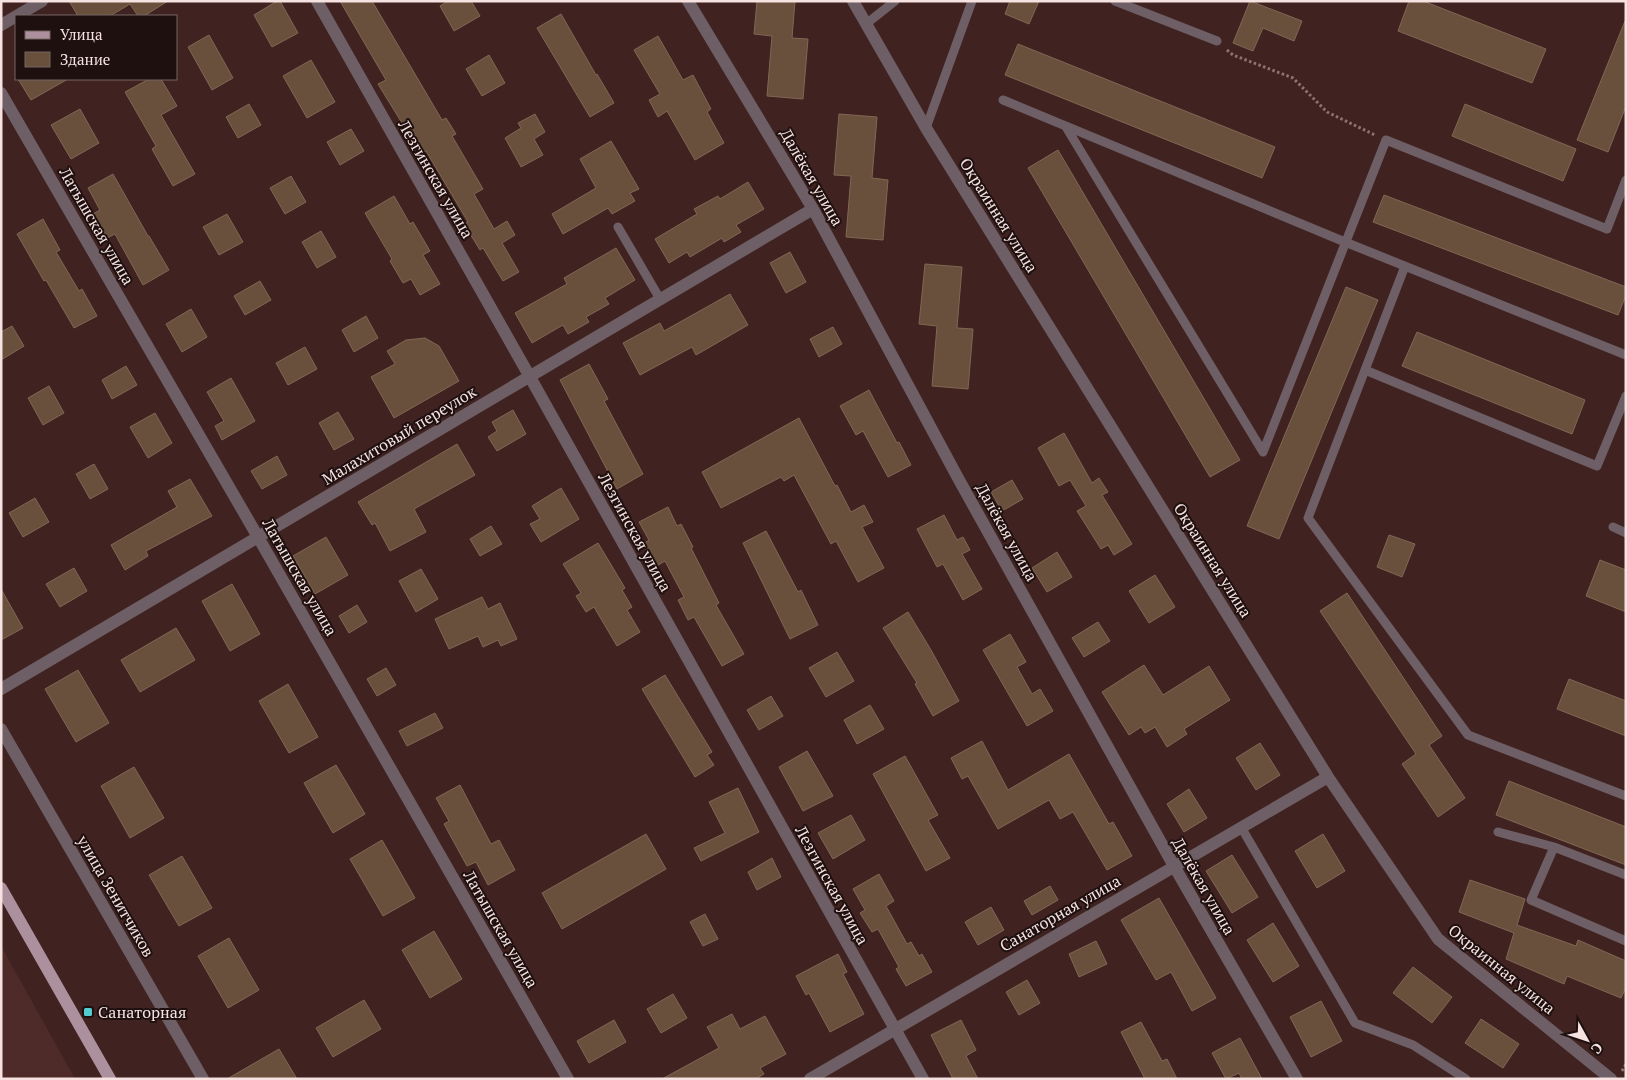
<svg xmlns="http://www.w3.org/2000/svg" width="1627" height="1080" font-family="'PT Serif',serif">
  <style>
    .built { fill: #4e2a28 }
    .building { fill: #68503d; stroke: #816753 }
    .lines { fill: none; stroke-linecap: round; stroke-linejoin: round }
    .path { stroke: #8d7472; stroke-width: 3; stroke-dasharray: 2.5 2.5; stroke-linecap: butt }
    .lane { stroke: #6d5f65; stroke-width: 9 }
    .street { stroke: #6d5f65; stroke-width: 12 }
    .primary { stroke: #ac909d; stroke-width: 12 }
    .poi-dot { fill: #52ccd0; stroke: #1d100f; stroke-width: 2 }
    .labels { text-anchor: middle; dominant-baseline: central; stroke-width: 4; stroke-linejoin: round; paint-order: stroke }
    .street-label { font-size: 16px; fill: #f6e2e0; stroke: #1d100f }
    .poi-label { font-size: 16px; fill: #f6e2e0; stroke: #1d100f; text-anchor: start }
  </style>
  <rect width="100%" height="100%" fill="#402321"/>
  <path class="built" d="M1,946L75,1079H1Z"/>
  <path class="building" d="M69,1H168L144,16H138L130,4L110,16H78Z
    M277,1H280L298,33L272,47L254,15Z
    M340,1H372L442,120L446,118L456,134L452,136L483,189L474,194L494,229L507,221L515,235L502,243L519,272L503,281L483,248L480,250L464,224L468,222L426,151L421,154L378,84L386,80Z
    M448,1H471L480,16L454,31L440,6Z
    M757,1H795L792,38L808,39L803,99L767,96L772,36L754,34Z
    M1010,1H1039L1029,24L1005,14Z
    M1250,1L1302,21L1294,41L1263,28L1253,51L1233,43Z
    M1409,1H1423L1546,49L1532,83L1398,31Z
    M561,14L596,75L597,74L614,103L590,117L537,28Z
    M1625,21L1626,106L1608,152L1577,140Z
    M209,35L233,78L212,90L188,47Z
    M658,36L683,80L693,75L711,109L707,112L724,143L695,160L667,111L658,117L649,100L660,94L634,50Z
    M1018,44L1275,147L1262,178L1005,75Z
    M489,55L505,83L482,96L466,69Z
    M311,60L335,102L307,118L283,76Z
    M18,79H68L31,100Z
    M149,79H161L177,106L161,115L195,174L173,186L152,149L156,146L125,92Z
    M249,104L261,125L238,138L226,117Z
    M1465,104L1576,149L1563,181L1452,136Z
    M80,109L99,143L71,159L51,125Z
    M535,114L545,132L534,139L543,155L521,167L505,138L521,128L518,123Z
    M839,114L877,117L872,178L888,180L883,240L846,237L851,176L834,175Z
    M351,129L364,151L340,165L327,142Z
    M611,141L639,189L630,193L635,201L612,214L608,208L563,234L552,214L596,188L580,159Z
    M1058,150L1240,460L1210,477L1028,168Z
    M113,174L148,236H149L169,270L143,285L115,234L107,238L93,214L100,210L88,188Z
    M291,176L306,202L285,214L270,188Z
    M748,182L764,209L736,225L741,232L724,242L722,238L690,257L687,252L669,263L655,239L697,214L694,209L718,196L720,199Z
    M1384,195L1626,287V295L1618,315L1373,222Z
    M394,196L410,224L413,222L430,251L423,255L440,284L420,295L411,279L403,283L390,261L392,259L365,213Z
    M227,214L243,242L219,255L203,227Z
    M43,219L60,250L56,252L79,291L82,289L97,316L74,328L46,280L44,281L17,234Z
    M321,231L336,257L317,268L302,242Z
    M616,248L635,280L605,298L609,304L586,317L589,322L568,334L563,325L532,343L515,313L567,284L564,278Z
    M790,252L806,282L786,293L770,263Z
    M925,264L962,267L957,328L973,329L968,389L932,386L937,326L919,324Z
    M260,281L271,300L245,315L234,296Z
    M1346,287L1378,300L1279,539L1247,526Z
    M730,294L748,325L696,355L692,347L640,375L623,343L660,323L664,331Z
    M191,309L207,337L182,352L166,324Z
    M366,316L378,338L354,352L342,330Z
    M12,326L24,346L1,360V332Z
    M833,327L842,344L819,357L810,339Z
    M1417,332L1585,400L1572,434L1402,366Z
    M425,338L439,346L459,381L394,418L371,377L395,364L387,351L406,340Z
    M305,347L317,369L288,385L276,363Z
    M589,364L608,399L604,401L643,474L617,489L560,380Z
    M126,366L137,385L112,399L102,380Z
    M231,378L255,421L222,440L215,426L224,421L207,392Z
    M49,386L64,413L43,425L28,398Z
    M869,390L897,443L899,442L911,465L888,477L863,431L856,435L840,406Z
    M513,410L526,434L497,451L488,437L497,431L492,422Z
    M338,412L354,439L334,450L319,423Z
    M155,413L172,443L148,458L130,427Z
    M799,418L835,486L837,485L851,512L864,505L873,522L862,527L884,568L858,582L836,541L831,544L794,475L784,481L781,477L721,508L702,472Z
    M1064,433L1092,483L1099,478L1108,492L1102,495L1132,544L1114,555L1108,545L1101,549L1077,511L1086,506L1070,480L1059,486L1038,448Z
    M457,444L475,475L414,509L426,532L390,551L375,523L372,525L358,502Z
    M277,456L287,475L262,489L251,471Z
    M94,464L108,489L90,499L76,474Z
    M190,479L212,516L146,551L148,556L125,570L111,545L177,507L168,491Z
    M1012,480L1023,499L1002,511L991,492Z
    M561,488L579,519L541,542L530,524L540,519L532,506Z
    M35,498L49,522L23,537L9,513Z
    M668,507L677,526L681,524L693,547L691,548L719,603L716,605L744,654L722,666L694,617L688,620L678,600L684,597L665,561L655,567L643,544L649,540L639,522Z
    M944,515L957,540L963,537L970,550L962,554L982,589L963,600L943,564L937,567L917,529Z
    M491,526L502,544L480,556L470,539Z
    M766,531L798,592L801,590L818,625L790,639L743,543Z
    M1389,535L1415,544L1402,577L1377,567Z
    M326,537L348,575L315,594L293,556Z
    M598,543L625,588L622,590L632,607L627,610L640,632L617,646L594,607L586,612L576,596L581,593L563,564Z
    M1057,552L1072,577L1047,592L1032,568Z
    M1600,560L1626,570V612L1586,596Z
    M74,568L87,591L60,607L46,584Z
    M421,569L438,599L416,612L399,581Z
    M1155,575L1175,607L1149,623L1129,591Z
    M232,584L260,634L230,651L202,601Z
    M1,589L23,628L1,640Z
    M1347,593L1442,736L1429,745L1465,798L1438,817L1402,764L1416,754L1320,611Z
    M482,597L488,609L500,603L517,639L501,646L498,640L483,647L478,636L449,649L435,619Z
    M357,605L367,622L349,633L339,616Z
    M908,612L931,650L959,701L933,716L915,684L917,683L883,628Z
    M1098,622L1110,641L1084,657L1072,638Z
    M176,628L195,660L140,692L121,660Z
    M1010,634L1026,662L1017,667L1032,694L1040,689L1053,711L1027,726L983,650Z
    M837,652L854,681L826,697L809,668Z
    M1144,665L1163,695L1209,666L1230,700L1184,729L1187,734L1167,747L1155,727L1145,733L1141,727L1129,735L1102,692Z
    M386,668L396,685L377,696L367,679Z
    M78,670L109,723L76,742L45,689Z
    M665,675L712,752L707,755L714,765L695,777L642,689Z
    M1569,679L1626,701V736L1557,709Z
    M288,684L318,737L289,753L259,701Z
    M771,696L783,716L759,730L747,710Z
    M870,705L884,729L857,744L844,720Z
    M435,713L443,728L407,746L399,731Z
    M982,741L1008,790L1069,754L1109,824L1113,822L1132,856L1107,870L1073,812L1060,819L1049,800L998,829L968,776L962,779L951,758Z
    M1260,743L1280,775L1256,790L1236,758Z
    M807,751L833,796L803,811L779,767Z
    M905,756L938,815L928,820L950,858L926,871L873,774Z
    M336,765L365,814L333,833L304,783Z
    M134,767L164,818L130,838L101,786Z
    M1509,781L1626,827V865L1496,815Z
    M460,785L491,844L499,840L515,870L488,885L476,862L467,866L444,824L449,821L436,798Z
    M738,788L759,832L701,861L694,848L725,833L709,802Z
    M1189,789L1207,818L1184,832L1167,804Z
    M851,815L865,840L833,859L818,833Z
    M646,834L666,869L562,929L542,893Z
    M1323,834L1345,871L1317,888L1295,851Z
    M382,840L415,898L383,916L350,859Z
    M1232,855L1258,897L1232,913L1206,871Z
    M182,856L212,908L179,926L149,875Z
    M772,858L781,877L757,890L748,872Z
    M879,874L894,901L886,906L907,944L911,942L919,956L922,954L932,972L906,986L896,969L899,967L878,929L872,932L860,913L865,910L853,889Z
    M1470,880L1525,899L1517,925L1576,946L1578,940L1626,961V987L1621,998L1567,976L1564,984L1506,959L1514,933L1459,912Z
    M1050,886L1058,900L1032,915L1024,901Z
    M1159,898L1216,998L1192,1011L1171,972L1156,980L1121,920Z
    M991,907L1004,930L978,945L965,922Z
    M705,914L718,939L703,946L690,922Z
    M1273,923L1299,966L1273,982L1247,940Z
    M434,931L462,979L430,998L402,950Z
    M229,938L259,990L228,1008L198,956Z
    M1096,941L1107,964L1079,977L1069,954Z
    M838,954L847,972L843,974L864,1014L830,1032L809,993L806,995L796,976Z
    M1413,967L1452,997L1432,1023L1393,993Z
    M1027,980L1040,1003L1019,1015L1006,992Z
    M673,994L687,1018L661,1033L647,1009Z
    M364,1000L381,1029L333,1057L316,1028Z
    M1321,1001L1342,1041L1311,1057L1290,1017Z
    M732,1014L740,1029L765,1016L786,1054L760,1068L764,1074L755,1079H662L719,1048L707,1027Z
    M1481,1019L1519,1044L1503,1068L1465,1043Z
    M614,1020L626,1042L589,1063L577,1041Z
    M961,1020L976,1050L966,1056L978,1079H953L931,1035Z
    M1141,1022L1162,1061L1167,1059L1177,1079H1145L1121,1032Z
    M1240,1038L1262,1079H1242L1239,1073L1226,1079L1212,1053Z
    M279,1049L297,1079H227Z"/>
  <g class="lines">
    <path class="path" d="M1227,50L1233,55L1293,78L1327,112L1375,135
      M1622,1071L1626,1064"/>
    <path class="lane" d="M1115,1L1217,41
      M866,24L895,1
      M1003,100L1345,242L1626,355
      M1066,127L1263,452
      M926,128L972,1
      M618,227L660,299
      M1405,266L1308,518L1468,735L1626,796
      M1365,370L1597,466L1626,396
      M1263,452L1386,140L1607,229L1626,180
      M1613,527L1626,533
      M1241,827L1355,1023L1413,1045L1466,1079
      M1498,832L1554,847L1626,875
      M1554,847L1531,900L1626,941"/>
    <path class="street" d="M317,1L530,377L923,1079
      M688,1L813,209L958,478L1174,866L1297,1079
      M853,1L926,128L1328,777L1438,939L1611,1079
      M1,25L42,1
      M1,93L258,537L568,1079
      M1,689L813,209
      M1,729L203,1079
      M810,1079L1328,777"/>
    <path class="primary" d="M1,888L110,1079"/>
  </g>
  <rect class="poi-dot" x="83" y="1007" width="10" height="10" rx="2.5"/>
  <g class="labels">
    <g class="street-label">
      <text transform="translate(812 177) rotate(60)">Далёкая улица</text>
      <text transform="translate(436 179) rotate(60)">Лезгинская улица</text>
      <text transform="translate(999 215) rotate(58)">Окраинная улица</text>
      <text transform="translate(97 226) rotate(60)">Латышская улица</text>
      <text transform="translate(399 435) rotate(-31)">Малахитовый переулок</text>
      <text transform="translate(635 532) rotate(61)">Лезгинская улица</text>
      <text transform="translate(1007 532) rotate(61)">Далёкая улица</text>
      <text transform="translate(1213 560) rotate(58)">Окраинная улица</text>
      <text transform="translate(300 577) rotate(60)">Латышская улица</text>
      <text transform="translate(832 885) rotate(61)">Лезгинская улица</text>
      <text transform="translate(1204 886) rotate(60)">Далёкая улица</text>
      <text transform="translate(116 896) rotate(60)">улица Зенитчиков</text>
      <text transform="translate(1060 913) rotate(-30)">Санаторная улица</text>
      <text transform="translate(501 929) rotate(60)">Латышская улица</text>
      <text transform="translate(1502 969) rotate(39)">Окраинная улица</text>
    </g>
    <g class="poi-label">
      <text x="98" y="1012">Санаторная</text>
    </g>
  </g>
  <rect width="1627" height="1080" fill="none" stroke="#f6e2e0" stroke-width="5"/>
  <rect x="15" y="15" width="162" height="65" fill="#1d100f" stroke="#746463"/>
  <rect x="25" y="31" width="25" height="8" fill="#ac909d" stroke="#746463"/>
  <text x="60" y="40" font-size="15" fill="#f6e2e0">Улица</text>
  <rect x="25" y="52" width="25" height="15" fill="#68503d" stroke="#746463"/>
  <text x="60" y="65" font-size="15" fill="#f6e2e0">Здание</text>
  <g transform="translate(1587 1040) rotate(130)" stroke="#1d100f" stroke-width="4" paint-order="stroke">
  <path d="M0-4L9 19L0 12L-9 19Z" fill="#f6e2e0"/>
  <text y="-8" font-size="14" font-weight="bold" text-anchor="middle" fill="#f6e2e0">С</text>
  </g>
</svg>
